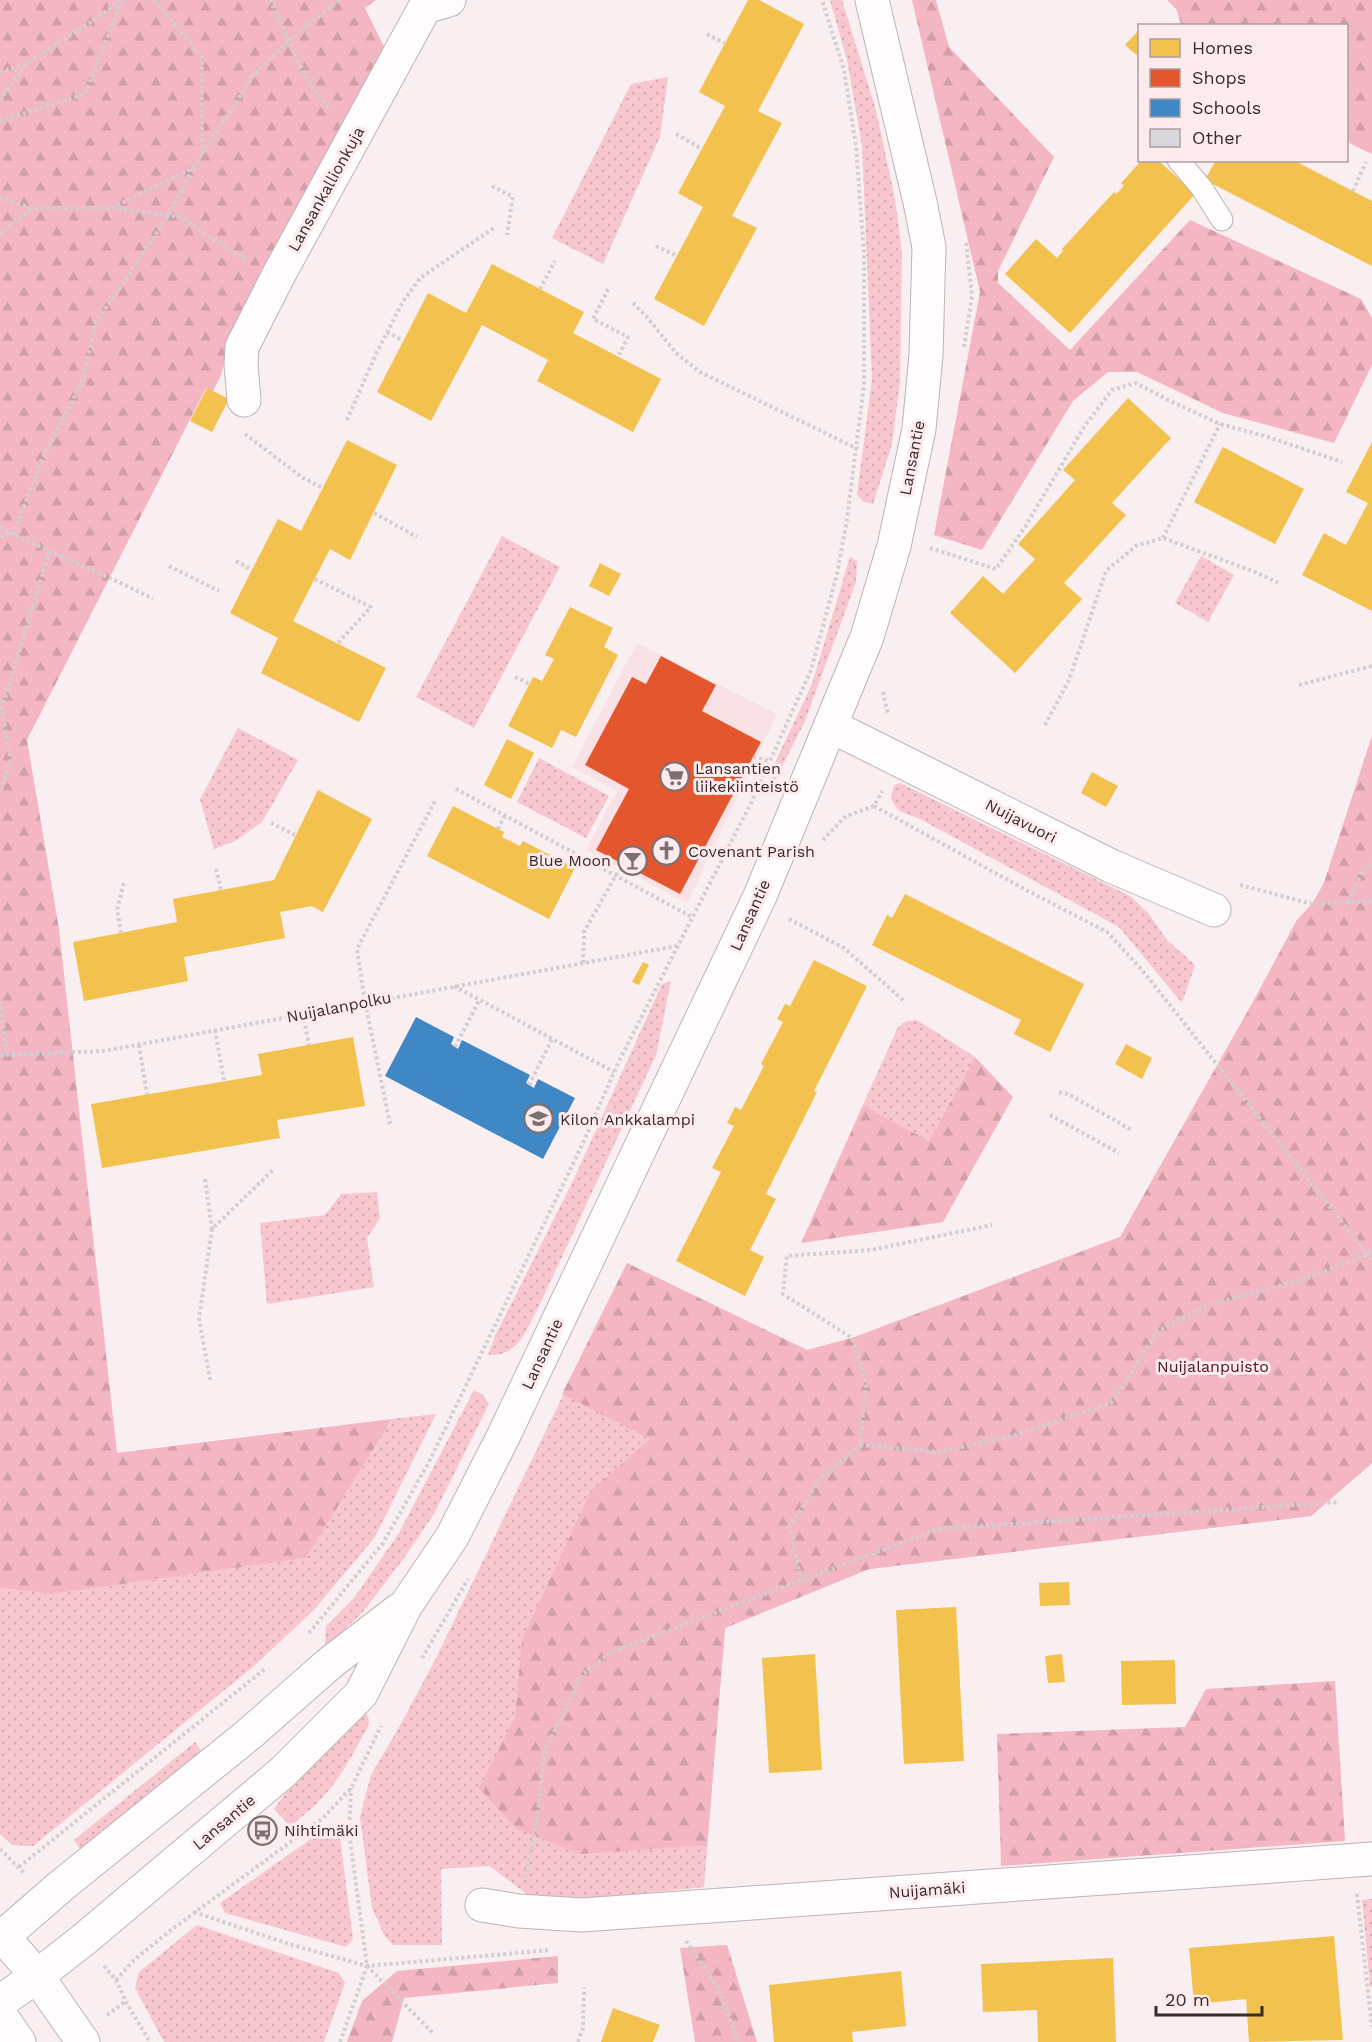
<svg xmlns="http://www.w3.org/2000/svg" width="1372" height="2042" font-family="'Work Sans',sans-serif">
  <style>
    .built { fill: #f8e2e5 }
    .grass { fill: url(#grass-dots) }
    .forest { fill: url(#forest-firs) }
    .homes { fill: #f2c14e }
    .shops { fill: #e4572e }
    .schools { fill: #3f88c5 }
    .building { fill: #d8d7dc }
    .lines { fill: none; stroke-linecap: round; stroke-linejoin: round }
    .service-casing { stroke: #beb3b5; stroke-width: 23 }
    .minor-casing { stroke: #beb3b5; stroke-width: 35 }
    .tertiary-casing { stroke: #beb3b5; stroke-width: 35 }
    .path { stroke: #d3cecf; stroke-width: 4; stroke-dasharray: 3 3; stroke-linecap: butt }
    .service { stroke: #fefcfd; stroke-width: 21 }
    .minor { stroke: #fefcfd; stroke-width: 33 }
    .tertiary { stroke: #fefcfd; stroke-width: 33 }
    .labels { text-anchor: middle; dominant-baseline: central; stroke-width: 6; stroke-linejoin: round; paint-order: stroke }
    .street-label { font-size: 16px; fill: #382d2e; stroke: #fdeaed }
    .poi-label { font-size: 16px; fill: #382d2e; stroke: #fdeaed; text-anchor: start }
    .park-label { font-size: 16px; fill: #4f1223; stroke: #fdeaed }
  </style>
  <defs>
    <pattern id="grass-dots" width="8" height="8" patternUnits="userSpaceOnUse" patternTransform="scale(1.5)"><rect width="8" height="8" fill="#f8c6ce"/><path d="M2 2h.1M6 6h.1" fill="none" stroke="#d5aab1" stroke-width="1.8" stroke-linecap="round"/></pattern>
    <pattern id="forest-firs" width="22" height="20" patternUnits="userSpaceOnUse" patternTransform="scale(1.5)"><rect width="22" height="20" fill="#f3b6c2"/><path d="M5 1l3.5 6h-7zM16 11l3.5 6h-7z" fill="#d19da7"/></pattern>
  </defs>
  <rect width="100%" height="100%" fill="#f9eef0"/>
  <path class="built" d="M637,643L777,714L687,903L586,850L617,791L572,767Z"/>
  <path class="grass" d="M830,0H842L876,110L895,199L902,253L900,382L892,444L873,504L864,502L857,495L872,379L862,146L847,60Z
    M668,77L660,137L603,264L552,238L631,84Z
    M502,536L560,567L474,728L416,697Z
    M1201,556L1234,575L1208,622L1175,603Z
    M850,557L857,561L856,582L805,721L768,794L775,763L812,684Z
    M238,728L298,760L262,822L235,841L214,849L200,799Z
    M1372,736V1463L1311,1516L869,1569L725,1628L704,1887L562,1902L535,1900L489,1866L441,1869L442,1945H393L384,1935L372,1908L360,1817L371,1775L402,1722L436,1658L627,1263L807,1350L852,1338L1120,1237L1253,1002L1297,920L1312,904L1324,883Z
    M539,758L609,796L586,838L517,802Z
    M900,783L1130,896L1148,913L1167,940L1195,965L1182,1003L1119,927L920,819L899,811L891,799L894,785Z
    M671,981L656,1055L538,1308C525,1331 519,1357 488,1355L495,1336L573,1181L662,984Z
    M917,1020L975,1057L929,1141L863,1105L898,1027L907,1021Z
    M377,1192L380,1218L367,1238L374,1287L267,1304L260,1223L325,1215L341,1194Z
    M474,1390L483,1395L489,1404L434,1514L404,1558L362,1613L325,1647L326,1626L354,1598L399,1533Z
    M436,1414L375,1537L313,1611L254,1666L33,1846L12,1845L0,1834V1588L53,1594L306,1558L392,1419Z
    M360,1705C364,1710 368,1714 369,1721C369,1728 362,1736 359,1743C339,1780 324,1801 290,1826L274,1809L321,1745Z
    M195,1742L204,1755L83,1853L74,1840Z
    M332,1824L339,1830L353,1939L346,1947L225,1913L220,1903Z
    M1372,1899V1988L1370,1986L1362,1900Z
    M197,1925L339,1973L345,1983L324,2042H164L135,1988L139,1972Z"/>
  <path class="forest" d="M0,0H376L365,8L385,49L230,341L221,375L213,391L206,388L27,740L59,929L117,1453L392,1419L306,1558L53,1594L0,1588Z
    M912,0H936L949,47L1054,157L998,271V283L1070,350L1190,220L1361,299L1372,318V365L1334,443L1223,413L1137,372H1108L1073,401L982,550L934,535L980,292Z
    M1167,0H1372V154L1347,142L1346,26L1181,25L1177,10Z
    M1372,736V1463L1311,1516L869,1569L725,1628L707,1845L580,1854L517,1829L479,1788L515,1718L522,1640L591,1491L650,1439L562,1394L627,1263L807,1350L852,1338L1120,1237L1253,1002L1297,920L1312,904L1324,883Z
    M975,1057L1013,1097L943,1222L801,1243L863,1105L929,1141Z
    M1335,1681L1345,1841L1001,1866L997,1734L1185,1727L1206,1689Z
    M727,1945L757,2042H695L680,1948Z
    M558,1956V1983L404,1998L392,2042H347L362,2001L397,1971Z"/>
  <path class="homes" d="M748,0H759L804,24L758,111L782,123L732,216L757,228L704,326L654,299L703,207L678,193L725,106L699,92Z
    M1140,29V58L1125,45Z
    M1142,160H1158L1195,194L1070,333L1005,274L1036,239L1057,258L1063,251L1062,249L1114,192L1116,194L1124,186L1121,183Z
    M1216,160H1293L1372,201V266L1205,180Z
    M492,264L584,312L573,333L661,379L633,432L537,381L548,360L482,325L431,421L377,392L428,293L466,313Z
    M207,388L229,399L212,432L190,421Z
    M1128,398L1171,438L1112,503L1126,515L1064,583L1082,599L1015,673L950,613L983,576L1003,594L1035,559L1018,544L1075,480L1063,470Z
    M347,440L397,465L350,560L330,549L293,621L386,668L359,722L261,673L278,638L230,613L278,519L301,531Z
    M1372,442V611L1302,575L1324,533L1346,545L1368,503L1346,492Z
    M1223,447L1304,489L1275,544L1194,502Z
    M600,563L621,574L609,596L589,586Z
    M570,607L613,628L604,647L618,655L576,737L561,730L552,748L508,726L533,677L542,681L554,659L545,655Z
    M507,739L534,753L511,799L484,785Z
    M1092,772L1118,786L1106,807L1081,793Z
    M318,790L372,819L323,912L312,906L280,912L285,938L184,957L188,981L84,1001L73,942L177,922L173,899L274,880Z
    M453,806L504,832L502,837L520,846L523,841L575,868L549,919L427,856Z
    M905,894L1084,984L1050,1052L1014,1034L1021,1020L872,945L887,915L892,918Z
    M814,960L867,986L814,1091L817,1092L766,1194L776,1199L750,1250L764,1257L745,1296L676,1261L721,1172L712,1168L734,1126L727,1123L735,1107L741,1110L764,1066L761,1064L783,1022L777,1019L785,1004L790,1006Z
    M643,962L649,965L639,985L632,982Z
    M353,1037L365,1106L277,1120L280,1138L102,1168L91,1104L262,1075L258,1054Z
    M1126,1044L1152,1058L1142,1079L1115,1064Z
    M1069,1582L1070,1605L1040,1606L1039,1583Z
    M956,1607L964,1761L904,1764L896,1610Z
    M815,1654L822,1770L769,1773L762,1658Z
    M1062,1654L1065,1682L1048,1683L1045,1656Z
    M1175,1660L1176,1704L1122,1705L1121,1661Z
    M1334,1936L1343,2040L1249,2042L1246,1999L1194,2004L1189,1948Z
    M1113,1958L1116,2042H1038L1037,2010L983,2012L981,1964Z
    M901,1971L906,2026L852,2032L853,2042H774L769,1985Z
    M613,2008L660,2025L653,2042H601Z"/>
  <path class="shops" d="M661,656L716,685L702,711L761,742L680,894L596,850L629,789L585,765L632,677L646,684Z"/>
  <path class="schools" d="M416,1017L454,1037L451,1044L458,1049L462,1040L530,1075L526,1083L534,1088L538,1079L575,1098L543,1159L385,1076Z"/>
  <path class="building" d="M272,1823L277,1830L261,1842L255,1835Z"/>
  <g class="lines">
    <defs>
      <path id="service" d="M1178,160L1201,187L1222,220"/>
      <path id="minor" d="M244,400L241,365L242,347L278,276L425,7L449,0
        M831,726L1111,866L1214,910
        M482,1905L519,1911L582,1915L1372,1859"/>
      <path id="tertiary" d="M0,1933L37,1976L83,2042
        M0,1939L61,1886L248,1735L330,1663L399,1610
        M0,2002L37,1976L82,1941L283,1772L361,1694L406,1605L452,1537L503,1437L760,896L867,637L894,546L919,429L926,355L929,247L920,202L872,0
        M0,2015L19,2042"/>
    </defs>
    <use href="#service" class="service-casing"/>
    <use href="#minor" class="minor-casing"/>
    <use href="#tertiary" class="tertiary-casing"/>
    <path class="path" d="M155,0L202,57V154
      M270,0L305,76L329,109
      M707,34L724,43
      M0,72L26,64L100,16L120,0
      M0,100L26,64
      M0,121L85,94L122,0
      M676,134L702,149
      M492,186L513,197L507,235
      M1353,191L1366,162
      M0,198L31,208H112L181,217L231,251L248,260
      M112,208L193,168L252,77L289,40L339,0
      M0,234L31,209
      M656,246L677,256
      M540,289L555,261
      M608,289L593,319L628,337L618,357
      M633,303L646,316L676,353L700,372L858,449
      M387,332L404,341
      M964,347L972,296L966,241
      M347,420L376,354L402,303L420,278L494,228
      M245,434L303,478L323,488
      M374,513L417,537
      M0,527C50,553 103,573 153,599
      M0,536L13,534L41,462L83,380L96,322L169,215L193,168
      M1163,538L1220,424
      M930,548L996,569L1025,527L1084,427L1112,390L1136,383L1170,401L1220,424L1268,437L1342,462
      M236,561L252,570
      M169,566L219,591
      M315,579L371,607L337,644
      M515,677L530,684
      M1299,685L1372,666
      M883,692L888,714
      M0,700L11,763L0,790
      M2,709L49,552
      M1045,725L1069,680L1106,571L1136,546L1163,538L1255,572L1281,584
      M753,757L770,761
      M456,789L692,917
      M874,806L1028,891L1107,932L1142,970L1372,1260
      M271,823L295,835
      M498,829L505,815
      M823,840L846,816L874,806L882,791
      M216,869L221,890
      M1240,885L1312,904L1372,901
      M1348,902L1362,872L1372,862
      M789,919L844,948L904,1001
      M121,933L117,910L124,882
      M583,963L584,932L616,875L626,865
      M454,986L614,1072
      M0,1002L7,1055
      M303,1014L309,1045
      M215,1030L224,1081
      M139,1045L147,1094
      M455,1047L479,1001
      M0,1055L103,1051L677,946
      M529,1085L552,1039
      M1059,1092L1068,1094L1132,1130
      M1050,1115L1119,1153
      M390,1124L365,1002L357,949L436,799
      M205,1179L212,1229
      M210,1380L199,1318L212,1229L273,1170
      M860,1445L940,1452L1012,1436L1111,1403L1158,1331L1205,1306L1305,1279L1367,1254L1372,1250
      M801,1581L790,1527L819,1480L860,1445L866,1382L852,1338L783,1294L787,1256L871,1250L992,1225
      M309,1633L383,1543L429,1462L583,1143L618,1063L751,803L811,670L837,574L847,519L864,385V253L856,146L844,70L822,0
      M422,1658L468,1579
      M0,1849L25,1874
      M19,1867L266,1668
      M525,1878L537,1820L545,1750L582,1675L611,1652L938,1529L1339,1502
      M1357,1894L1372,2027
      M194,1912L289,1944L367,1966L551,1950
      M686,1941L720,1991L738,2042
      M104,1966L116,1980L126,2002L150,2042
      M367,1966L434,2034
      M116,1980L134,1960L171,1930L323,1818L351,1788L381,1726
      M107,2015L125,2002
      M340,2042L367,1966L349,1832L351,1788
      M578,2042L583,2028L584,1988"/>
    <use href="#service" class="service"/>
    <use href="#minor" class="minor"/>
    <use href="#tertiary" class="tertiary"/>
  </g>
  <defs>
    <symbol id="supermarket-ring" viewBox="-11 -11 22 22"><circle r="9.5" fill="#fdeaed" stroke="#7c7172" stroke-width="1.5"/><path d="M-6-5.5h2.5l.6 2H6L4.5 2H-2.5L-4.4-4H-6ZM-1.5 3.2a1.3 1.3 0 1 0 .1 0ZM3 3.2a1.3 1.3 0 1 0 .1 0Z" fill="#7c7172"/></symbol>
    <symbol id="church-ring" viewBox="-11 -11 22 22"><circle r="9.5" fill="#fdeaed" stroke="#7c7172" stroke-width="1.5"/><path d="M-1.2-6h2.4v3.5h3.3v2.4h-3.3V6h-2.4V-.1h-3.3v-2.4h3.3Z" fill="#7c7172"/></symbol>
    <symbol id="bar-ring" viewBox="-11 -11 22 22"><circle r="9.5" fill="#fdeaed" stroke="#7c7172" stroke-width="1.5"/><path d="M-6-5H6L.8 .8V4.5H3.5V6h-7V4.5H-.8V.8Z" fill="#7c7172"/></symbol>
    <symbol id="school-ring" viewBox="-11 -11 22 22"><circle r="9.5" fill="#fdeaed" stroke="#7c7172" stroke-width="1.5"/><path d="M0-5L7-2L0 1L-7-2ZM-4 1L0 2.5L4 1V4Q0 6-4 4Z" fill="#7c7172"/></symbol>
    <symbol id="bus-ring" viewBox="-11 -11 22 22"><circle r="9.5" fill="#fdeaed" stroke="#7c7172" stroke-width="1.5"/><path d="M-5-6H5V4H4V6H2V4H-2V6H-4V4H-5ZM-3.5-4V0h7V-4ZM-3.5 1.2v1.5H-2V1.2ZM2 1.2v1.5H3.5V1.2Z" fill="#7c7172"/></symbol>
  </defs>
  <g fill-rule="evenodd">
    <use href="#supermarket-ring" x="658" y="760" width="33" height="33"/>
    <use href="#church-ring" x="650" y="834" width="33" height="33"/>
    <use href="#bar-ring" x="616" y="844" width="33" height="33"/>
    <use href="#school-ring" x="522" y="1102" width="33" height="33"/>
    <use href="#bus-ring" x="246" y="1814" width="33" height="33"/>
  </g>
  <g class="labels">
    <g class="street-label">
      <text transform="translate(326 189) rotate(-61)">Lansankallionkuja</text>
      <text transform="translate(912 458) rotate(-79)">Lansantie</text>
      <text transform="translate(1021 821) rotate(27)">Nuijavuori</text>
      <text transform="translate(750 915) rotate(-66)">Lansantie</text>
      <text transform="translate(339 1007) rotate(-11)">Nuijalanpolku</text>
      <text transform="translate(542 1354) rotate(-65)">Lansantie</text>
      <text transform="translate(224 1822) rotate(-40)">Lansantie</text>
      <text transform="translate(927 1890) rotate(-4)">Nuijamäki</text>
    </g>
    <g class="poi-label">
      <text x="695" y="768">Lansantien<tspan x="695" dy="18">liikekiinteistö</tspan></text>
      <text x="688" y="851">Covenant Parish</text>
      <text x="611" y="860" text-anchor="end">Blue Moon</text>
      <text x="560" y="1119">Kilon Ankkalampi</text>
      <text x="284" y="1830">Nihtimäki</text>
    </g>
    <g class="park-label">
      <text x="1213" y="1366">Nuijalanpuisto</text>
    </g>
  </g>
  <rect x="1138" y="24" width="210" height="138" fill="#fdeaed" stroke="#ae9ea1" stroke-width="1.5"/>
  <rect x="1150" y="39" width="30" height="18" fill="#f2c14e" stroke="#ae9ea1" stroke-width="1.5"/>
  <text x="1192" y="54" font-size="18" fill="#382d2e">Homes</text>
  <rect x="1150" y="69" width="30" height="18" fill="#e4572e" stroke="#ae9ea1" stroke-width="1.5"/>
  <text x="1192" y="84" font-size="18" fill="#382d2e">Shops</text>
  <rect x="1150" y="99" width="30" height="18" fill="#3f88c5" stroke="#ae9ea1" stroke-width="1.5"/>
  <text x="1192" y="114" font-size="18" fill="#382d2e">Schools</text>
  <rect x="1150" y="129" width="30" height="18" fill="#d8d7dc" stroke="#ae9ea1" stroke-width="1.5"/>
  <text x="1192" y="144" font-size="18" fill="#382d2e">Other</text>
  <path d="M1156 2006v9h106v-9" fill="none" stroke="#382d2e" stroke-width="3"/>
  <text x="1165" y="2006" font-size="18" fill="#382d2e" stroke="#fdeaed" stroke-width="4.5" paint-order="stroke">20 m</text>
</svg>
